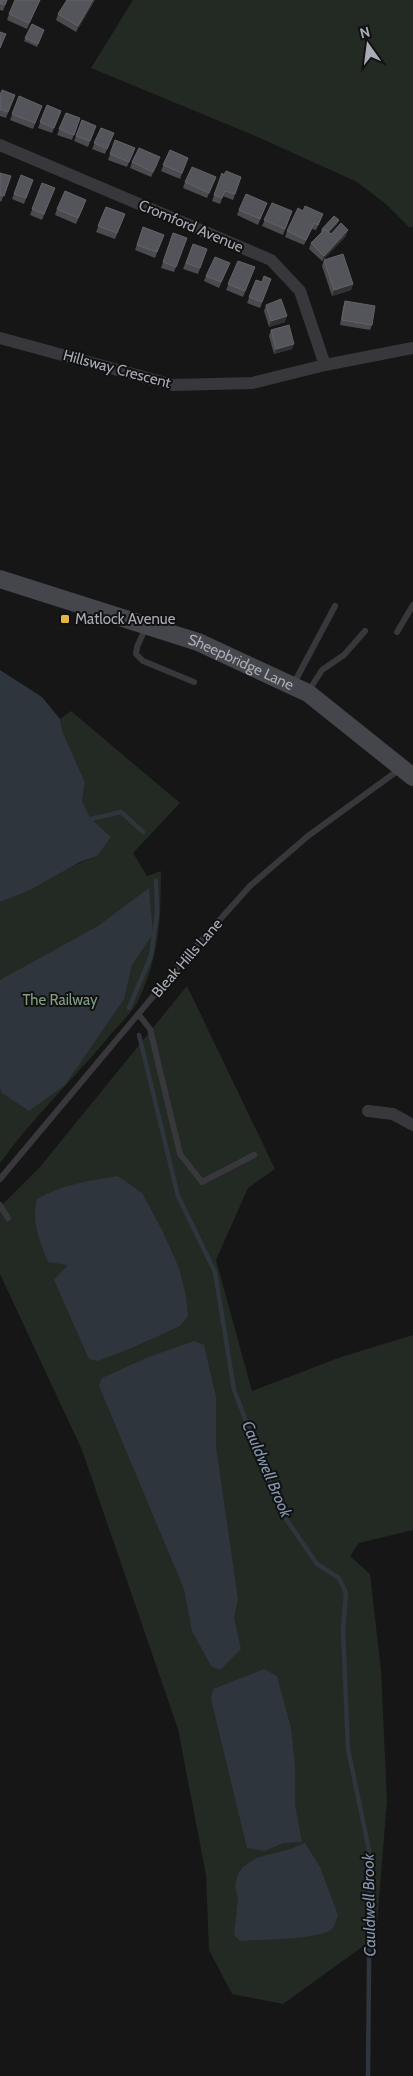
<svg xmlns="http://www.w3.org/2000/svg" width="413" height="2076" font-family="Cabin,sans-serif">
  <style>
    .green { fill: #222a23 }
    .water { fill: #2f353c }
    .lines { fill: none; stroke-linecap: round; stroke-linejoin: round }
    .stream { stroke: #2f353c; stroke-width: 4.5 }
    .lane { stroke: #37373c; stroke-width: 6 }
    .street { stroke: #37373c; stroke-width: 12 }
    .secondary { stroke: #45464c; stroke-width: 18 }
    .wall { fill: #4a4a4f }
    .shaded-wall { fill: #313134 }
    .building { fill: #54555a; stroke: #626268 }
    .poi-dot { fill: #e2b643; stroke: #111112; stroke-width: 2 }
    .labels { text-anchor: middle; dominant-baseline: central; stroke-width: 4; stroke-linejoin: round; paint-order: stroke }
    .street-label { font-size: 15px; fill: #a9acb6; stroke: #111112 }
    .poi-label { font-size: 15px; fill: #a9acb6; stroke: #111112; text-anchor: start }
    .park-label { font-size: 15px; fill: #819f85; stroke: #111112 }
    .water-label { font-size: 16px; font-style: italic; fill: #8397ae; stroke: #111112 }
  </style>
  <rect width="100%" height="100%" fill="#161617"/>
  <path class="green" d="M133,0H413V227H409L387,205L357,182L260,138L91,68Z
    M71,711L180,803L133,853L147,876L161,871C161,918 160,952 140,997C135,1010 121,1022 112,1033C76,1077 33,1117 0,1163V902C34,889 63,868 97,856L91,819L82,801L85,782L63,733L60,719Z
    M187,986L275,1169L248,1188L216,1260L252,1391L341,1357L413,1335V1530L359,1543L350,1556L370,1574L381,1670L387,1800L376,1937L283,2004L232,1994L209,1950L206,1875L178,1729L82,1450L0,1274V1207L40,1167Z"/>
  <path class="water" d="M0,670L42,697L60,719L63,733L85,782L82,801L91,819L111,837L97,856L80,862L30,890L0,902Z
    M149,888L153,934L132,965L124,999L65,1085L29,1111L2,1093L0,1088V980L98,926Z
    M118,1176L142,1193L162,1230L179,1268L186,1296L188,1316L180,1326L127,1350L97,1361L89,1359L54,1280L68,1265L48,1262C40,1242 31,1222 37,1199C63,1184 89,1181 118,1176Z
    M194,1341L204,1345L216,1397V1447L238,1599L234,1618L241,1649L220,1670L211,1666L192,1631L184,1589L99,1386L102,1378L146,1358Z
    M264,1669L277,1676L291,1728L295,1765V1805L302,1842L284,1843L265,1851L247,1848L211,1699L213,1689Z
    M305,1843L320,1867L338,1915C336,1920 335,1926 332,1929C320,1940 259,1939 240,1941L234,1935L238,1899L235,1886L238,1874L243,1867L256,1858L290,1849Z"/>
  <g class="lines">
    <path class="stream" d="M91,819L121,812L143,832
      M129,1008L151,956L157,914L156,881
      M139,1035L178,1196L215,1272L234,1390L282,1513L317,1564L339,1578L346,1593L343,1629L348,1749L370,1855L368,2076"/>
    <path class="lane" d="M146,627L137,647L136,654L143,661L194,682
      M397,632L413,605
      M293,685L335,606
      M308,692L322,670L344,655L365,631
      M139,1015L150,1029L180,1154L202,1182L254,1155
      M0,1179L181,963L250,886L308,836L400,769
      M0,1205L8,1218"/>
    <path class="street" d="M0,145L271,260L300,291L325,365
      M0,338L173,385L252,383L325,365L413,348
      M368,1111L393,1114L413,1125"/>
    <path class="secondary" id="s1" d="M0,579L198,642L308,693L413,777"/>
  </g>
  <path class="wall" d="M0,0H7L3,11L0,10Z
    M40,0L27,29L7,20L9,14Z
    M67,0H95L76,32L56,20L58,14Z
    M32,24L44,30L37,47L24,41Z
    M0,95H15L6,118L0,116Z
    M19,96L42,106L33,129L10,120Z
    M47,105L61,111L52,133L38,128Z
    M66,113L80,118L72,140L57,135Z
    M82,120L96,126L88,147L74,141Z
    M101,128L114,133L105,154L92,149Z
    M115,140L135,148L127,167L108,160Z
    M170,150L188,158L180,179L161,171Z
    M132,162L158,163L151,177L130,168Z
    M0,173L11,176L1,202L0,201Z
    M222,173L224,175L241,177L233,200L223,196L220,204L212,201Z
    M21,175L33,180L24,204L12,199Z
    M216,177L207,198L183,188L185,182Z
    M42,183L55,188L42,220L30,215Z
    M267,203L258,225L237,215L239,210Z
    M272,203L292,211L283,235L262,226Z
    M84,206L76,224L55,215L57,209Z
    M106,207L125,214L115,239L96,232Z
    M321,219L316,230L312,229L304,245L285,237L287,231Z
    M339,220L338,223L329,233L331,234L346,236L322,261L309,249L311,243L321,233V232L322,229Z
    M143,227L164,235L155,258L135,250Z
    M173,233L187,238L174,272L161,268Z
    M193,244L207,249L198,274L183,269Z
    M324,260L353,284L351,290L332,296L322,266Z
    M238,261L255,267L243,297L226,290Z
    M230,263L219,288L204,281L206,276Z
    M271,279L260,308L247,303L256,280L262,282Z
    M345,301L372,325L370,330L340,325L343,307Z
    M266,305L285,322L269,327L264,311Z
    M271,330L292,349L274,354L269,336Z"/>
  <path class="shaded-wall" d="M93,0H95L76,32L78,26Z
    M339,220L338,223L325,237L326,234Z
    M348,230L346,236L322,261L324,256Z
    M353,284L351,290L332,296L334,290Z
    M287,316L285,322L269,327L271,321Z
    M294,344L292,349L274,354L276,349Z"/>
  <path class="building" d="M0,0H7L5,5L0,3Z
    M15,0H40L29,23L9,14Z
    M67,0H93L78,26L58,14Z
    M32,24L44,30L38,44L25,38Z
    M0,32L6,34L0,48Z
    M2,90L15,95L8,112L0,109V95Z
    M19,96L42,106L35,123L12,114Z
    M47,105L61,111L54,128L40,122Z
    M66,113L80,118L74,135L59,129Z
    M82,120L96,126L90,141L76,136Z
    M101,128L114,133L107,149L94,143Z
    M115,140L135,148L129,162L110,154Z
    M139,148L160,157L153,172L132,162Z
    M170,150L188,158L182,173L163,165Z
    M192,167L216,177L209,193L185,182Z
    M226,171L241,177L235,194L225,191L222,198L214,195L222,173L224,175Z
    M0,173L11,176L4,196L0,195Z
    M21,175L33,180L26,198L14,194Z
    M42,183L55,188L44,214L32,209Z
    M65,191L86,200L78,218L57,209Z
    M246,194L267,203L260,219L239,210Z
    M272,203L292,211L285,229L264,220Z
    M305,206L323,214L318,225L314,223L306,240L287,231L298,208L303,211Z
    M106,207L125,214L117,233L98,226Z
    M334,216L339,220L328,232L325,229L323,231L322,229Z
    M341,223L348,230L324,256L311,243L325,229L331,234Z
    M143,227L164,235L157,252L137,245Z
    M173,233L187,238L176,267L163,262Z
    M193,244L207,249L200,268L186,263Z
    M343,254L353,284L334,290L324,260Z
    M215,257L230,263L221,282L206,276Z
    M238,261L255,267L245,291L228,284Z
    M264,276L271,279L262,302L249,297L256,280L262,282Z
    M281,299L287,316L271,321L266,305Z
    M345,301L375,306L372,325L342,320Z
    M289,325L294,344L276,349L271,330Z"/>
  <rect class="poi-dot" x="60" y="614" width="10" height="10" rx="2.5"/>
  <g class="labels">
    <g class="street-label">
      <text transform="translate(191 226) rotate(23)">Cromford Avenue</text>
      <text transform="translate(117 369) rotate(15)">Hillsway Crescent</text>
      <text stroke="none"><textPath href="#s1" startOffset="255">Sheepbridge Lane</textPath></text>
      <text transform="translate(187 958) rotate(-49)">Bleak Hills Lane</text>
    </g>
    <g class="poi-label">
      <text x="75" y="619">Matlock Avenue</text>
    </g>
    <g class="park-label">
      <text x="60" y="1000">The Railway</text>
    </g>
    <g class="water-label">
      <text transform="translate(267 1469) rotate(67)">Cauldwell Brook</text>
      <text transform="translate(369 1905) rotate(-91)">Cauldwell Brook</text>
    </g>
  </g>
  <g transform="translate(368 45) rotate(346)" stroke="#111112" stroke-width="4" paint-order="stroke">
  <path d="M0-4L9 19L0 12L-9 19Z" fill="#a9acb6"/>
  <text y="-8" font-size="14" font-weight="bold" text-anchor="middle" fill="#a9acb6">N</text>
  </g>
</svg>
